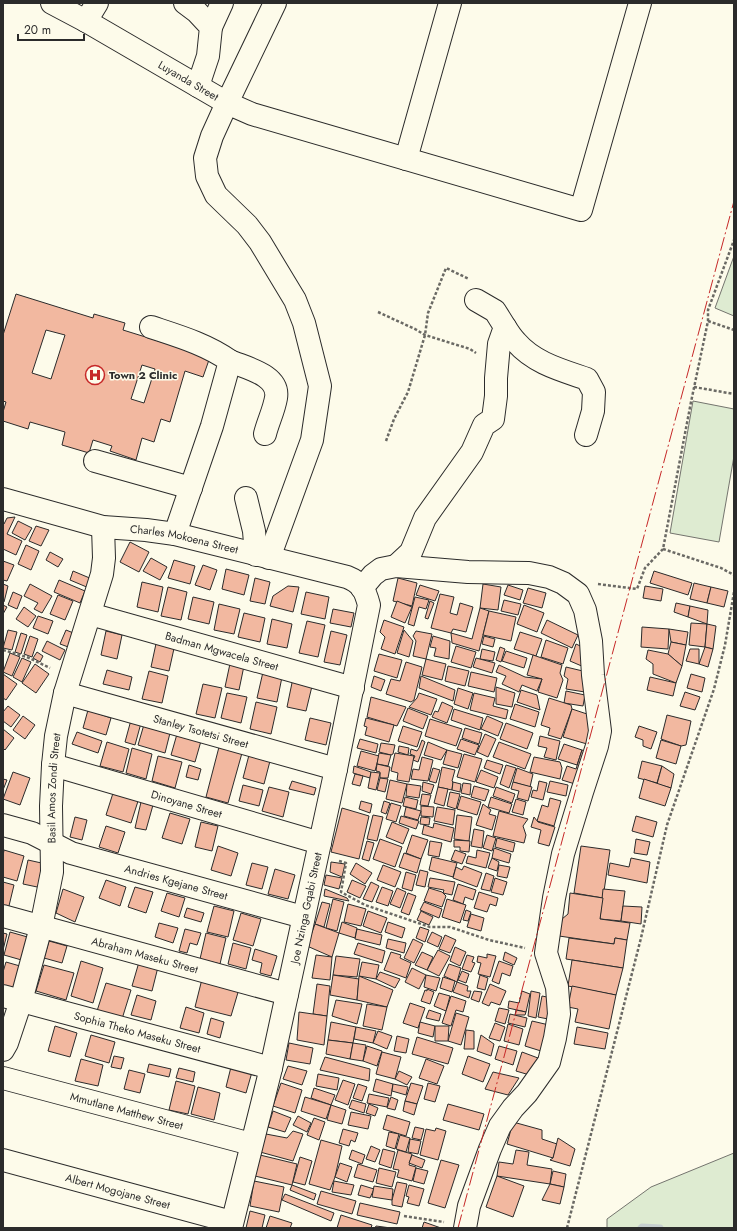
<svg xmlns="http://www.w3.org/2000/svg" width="737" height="1231" font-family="Jost,sans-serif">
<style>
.green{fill:#deebd1;stroke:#74746e}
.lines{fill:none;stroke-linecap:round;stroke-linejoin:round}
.stream{stroke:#c7d0d0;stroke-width:7}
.building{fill:#f2b8a0;stroke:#2b2b2b;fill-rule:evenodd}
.minor-casing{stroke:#2b2b2b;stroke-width:24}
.path{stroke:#6a6964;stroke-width:2.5;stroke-dasharray:3 2;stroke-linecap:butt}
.minor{stroke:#fdfbea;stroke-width:22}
.power{stroke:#c62828;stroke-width:1;stroke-dasharray:14 3 2 3;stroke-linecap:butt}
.labels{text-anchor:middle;stroke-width:3;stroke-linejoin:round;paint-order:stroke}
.street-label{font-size:11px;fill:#2b2b2b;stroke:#fdfbea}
.poi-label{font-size:11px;font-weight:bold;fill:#2b2b2b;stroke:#fdfbea;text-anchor:start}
</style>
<rect width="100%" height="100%" fill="#fdfbea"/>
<g class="green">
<path d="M734 256V316L715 308Z"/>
<path d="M693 401 734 409V456L719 542 670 533Z"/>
<path d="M734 1153V1228H607V1219L651 1187Z"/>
</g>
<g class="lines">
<path class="stream" d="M641 1228 642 1227 660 1228"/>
</g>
<g class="building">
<path d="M16 294 93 318 94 314 125 323 123 330 210 357 203 377 185 371 170 422 161 419 154 442 142 438 136 460 110 451 112 446 93 440 89 453 62 445 65 432 30 422 28 429 3 421V412L6 402 3 401V335ZM46 330 65 335 51 379 32 373ZM142 365 155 369 144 403 131 399Z"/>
<path d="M15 517 7 534 22 541 16 555 3 549V523L4 524 7 518Z"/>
<path d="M18 521 32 528 25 540 12 533Z"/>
<path d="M36 526 49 530 41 546 29 541Z"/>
<path d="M130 542 149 552 139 572 120 562Z"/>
<path d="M26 545 39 551 31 570 18 564Z"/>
<path d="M50 552 63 559 58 567 46 560Z"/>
<path d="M151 558 167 567 160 580 143 571Z"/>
<path d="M174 560 195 566 190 584 168 578Z"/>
<path d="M3 561 14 565 7 581 3 580Z"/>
<path d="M203 565 217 570 210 590 195 585Z"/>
<path d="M226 569 249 575 244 595 222 589Z"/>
<path d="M73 571 92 579 89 588 70 580Z"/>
<path d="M654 571 692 583 688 595 650 583Z"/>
<path d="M255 578 270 582 265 604 250 601Z"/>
<path d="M398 578 417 583 412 606 393 601Z"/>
<path d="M59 580 85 591 80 603 54 592Z"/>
<path d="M142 582 163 587 158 612 137 607Z"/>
<path d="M694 583 711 587 707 603 690 599Z"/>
<path d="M3 584 8 586 4 602 3 601Z"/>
<path d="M30 584 52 596 42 613 34 609 38 603 24 596Z"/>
<path d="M483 584 501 587 498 610 480 608Z"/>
<path d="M420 585 439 591 435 601 416 595Z"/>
<path d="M508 585 523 590 520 600 504 595Z"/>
<path d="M288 586 299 587 293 612 270 606 273 596Z"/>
<path d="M645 586 663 589 661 601 643 598Z"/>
<path d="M168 587 187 592 181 620 161 616Z"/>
<path d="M711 587 728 591 724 607 707 603Z"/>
<path d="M528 588 546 593 542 608 523 603Z"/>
<path d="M13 592 22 596 17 609 8 605Z"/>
<path d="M306 592 329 597 325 619 301 614Z"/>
<path d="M440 594 454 597 450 613 457 615 460 603 473 607 466 632 453 629 451 633 431 628Z"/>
<path d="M58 595 73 601 65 620 50 614Z"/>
<path d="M193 597 214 602 209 624 188 619Z"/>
<path d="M415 597 429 600 426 609 419 607 414 626 408 624Z"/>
<path d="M504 600 521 604 518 615 501 611Z"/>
<path d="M397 601 412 607 405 623 391 617Z"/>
<path d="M430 601 434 603 428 619 425 618Z"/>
<path d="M676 603 690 606 688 617 674 612Z"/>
<path d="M219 604 240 609 234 634 214 630Z"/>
<path d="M3 605 7 607 3 614Z"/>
<path d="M524 605 544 613 537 632 517 624Z"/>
<path d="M690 606 708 610 707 624 688 617Z"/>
<path d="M24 607 36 616 28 627 16 619Z"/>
<path d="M480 608 489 611 479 651 452 643 451 633 472 639Z"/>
<path d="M333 609 354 613 351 627 330 623Z"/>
<path d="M489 611 516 617 511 641 483 635Z"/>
<path d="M244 613 265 618 260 642 238 637Z"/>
<path d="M38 616 53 621 48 634 33 628Z"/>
<path d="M272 619 292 624 287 648 267 644Z"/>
<path d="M384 620 404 627 395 654 381 649 385 637 380 632Z"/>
<path d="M547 620 578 635 572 648 541 633Z"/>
<path d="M307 621 325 625 318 657 299 653Z"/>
<path d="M691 623 707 624 705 647 689 645Z"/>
<path d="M707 624 716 626 713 649 705 647Z"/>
<path d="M642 627 669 629 668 649 641 647Z"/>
<path d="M669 629 688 632 686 645 671 642Z"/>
<path d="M8 630 17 632 12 650 3 648Z"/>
<path d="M66 630 76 634 71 648 60 644Z"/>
<path d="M404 630 413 641 409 657 397 653Z"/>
<path d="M106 631 122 635 117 659 101 655Z"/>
<path d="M331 631 347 635 340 665 324 662Z"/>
<path d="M416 631 432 634 426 659 413 656 416 641 413 636Z"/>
<path d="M520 632 542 639 536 656 514 649Z"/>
<path d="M21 633 27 635 21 654 15 652Z"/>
<path d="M30 636 38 639 32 657 24 654Z"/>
<path d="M433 636 450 641 449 659 434 656 436 648 430 647Z"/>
<path d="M484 636 495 639 493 647 482 644Z"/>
<path d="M157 639 175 644 169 671 151 667Z"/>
<path d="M546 640 568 648 563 664 541 657Z"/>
<path d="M47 641 65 650 60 660 42 651Z"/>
<path d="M671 642 686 645 682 666 668 654Z"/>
<path d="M576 644 589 650 584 667 570 661Z"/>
<path d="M456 646 476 652 471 668 451 662Z"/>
<path d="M500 647 505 649 501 662 496 660Z"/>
<path d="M705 647 713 649 708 667 699 664Z"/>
<path d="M482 649 495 652 493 661 480 659Z"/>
<path d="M690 649H699V664L686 661Z"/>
<path d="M648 650 668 654 682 666 676 683 653 674V664L646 659Z"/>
<path d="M506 651 527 658 524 668 502 661Z"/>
<path d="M37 652 43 656 40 662 33 658Z"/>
<path d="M10 653 20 657 12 676 3 672Z"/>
<path d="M379 654 402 660 397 678 374 671Z"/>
<path d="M533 655 562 665 560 673 563 680 557 698 538 692 542 679 527 675Z"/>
<path d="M22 658 31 662 22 682 13 677Z"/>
<path d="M476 658 495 663 492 673 473 667Z"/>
<path d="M231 659 245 661 239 690 225 687Z"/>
<path d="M426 659 446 664 442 680 422 675Z"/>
<path d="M406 662 422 667 414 700 411 702 386 694 391 679 400 681Z"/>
<path d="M35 664 49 674 36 693 22 683Z"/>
<path d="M499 665 525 677 542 679 537 691 522 685 519 692 502 684 506 676 496 672Z"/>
<path d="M448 666 469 671 465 686 445 681Z"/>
<path d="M566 667 587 672 585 692 566 689 568 679 564 676Z"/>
<path d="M107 670 132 677 129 690 103 684Z"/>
<path d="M149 671 168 676 162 703 142 699Z"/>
<path d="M263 672 282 677 277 702 257 698Z"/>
<path d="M471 672 497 678 494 692 468 686Z"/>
<path d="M3 674 17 684 6 700 3 698Z"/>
<path d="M691 674 705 678 702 692 687 688Z"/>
<path d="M374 676 385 680 381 691 371 687Z"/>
<path d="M421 676 455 690 453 701 419 688Z"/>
<path d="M650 677 676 683 673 696 647 690Z"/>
<path d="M293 678 313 682 306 711 287 707Z"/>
<path d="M203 684 222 688 215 718 196 714Z"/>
<path d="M496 687 515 693 512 707 496 704Z"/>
<path d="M458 688 473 693 468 709 454 704Z"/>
<path d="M521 690 537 695 540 710 517 702Z"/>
<path d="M566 691 585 695 583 706 564 703Z"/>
<path d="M685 692 700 697 695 710 680 706Z"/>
<path d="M227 693 247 697 241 723 221 718Z"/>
<path d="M419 693 437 699 431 715 409 707 417 698Z"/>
<path d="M474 693 495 698 493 706 508 710 506 719 470 710Z"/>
<path d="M371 697 406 707 397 726 367 717Z"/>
<path d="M549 698 571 705 572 709 561 739 548 735 550 728 541 725Z"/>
<path d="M256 702 277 707 271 734 250 729Z"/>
<path d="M442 702 453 707 447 723 432 717 435 711 438 712Z"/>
<path d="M515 704 539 712 535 727 510 719Z"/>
<path d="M8 706 20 715 11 727 3 721V712Z"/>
<path d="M408 708 428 716 423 729 403 721Z"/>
<path d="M454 709 483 718 480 730 451 720Z"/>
<path d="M572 709 596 717 587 744 563 737Z"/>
<path d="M88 710 111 718 106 735 83 728Z"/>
<path d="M667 715 691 721 686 745 681 746 661 739Z"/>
<path d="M23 716 35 725 25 739 13 730Z"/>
<path d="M487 716 503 723 498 736 481 729Z"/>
<path d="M310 718 331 723 326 745 305 740Z"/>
<path d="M366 718 394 725 389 742 365 735 367 727 364 726Z"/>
<path d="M430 719 462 729 456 746 425 736Z"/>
<path d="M131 720 141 723 135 745 125 742Z"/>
<path d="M145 721 171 729 165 753 138 745Z"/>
<path d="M506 723 533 733 527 749 500 739Z"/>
<path d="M403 726 422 732 417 747 398 741Z"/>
<path d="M639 726 657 732 651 749 643 746V740L635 737Z"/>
<path d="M465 728 482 733 479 744 462 738Z"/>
<path d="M3 729 14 738 5 750 3 748Z"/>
<path d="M77 732 102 741 98 753 72 744Z"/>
<path d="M177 734 201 741 195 762 171 755Z"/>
<path d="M485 734 496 739 488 757 477 752Z"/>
<path d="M540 736 560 741 556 760 544 757 547 748 538 746Z"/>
<path d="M360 739 378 744 376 753 357 748Z"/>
<path d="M461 739 479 745 475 755 457 749Z"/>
<path d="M422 740 425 742 418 762 413 760 415 756 410 754 411 749 417 751 419 748Z"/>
<path d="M661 740 681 746 676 764 656 758Z"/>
<path d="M107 742 129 749 123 772 100 766Z"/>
<path d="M428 742 447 750 441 760 424 755Z"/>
<path d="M499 742 531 754 525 769 493 757Z"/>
<path d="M381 743 395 745 393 754 391 755 379 752Z"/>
<path d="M564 744 582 750 577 765 558 759Z"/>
<path d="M399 746 409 748 408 755 398 752Z"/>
<path d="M219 747 242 753 228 803 206 797Z"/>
<path d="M132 748 152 754 146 779 126 773Z"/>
<path d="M447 750 462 754 458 768 443 764Z"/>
<path d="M582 750 585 751 575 784 562 780 567 766 576 769Z"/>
<path d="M361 751 379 756 375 771 357 766Z"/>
<path d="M379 753 391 755 388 766 377 764Z"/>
<path d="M395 753 414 756 409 782 397 780 398 773 391 771Z"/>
<path d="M464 754 482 759 475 782 457 777Z"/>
<path d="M249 755 270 761 264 784 243 778Z"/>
<path d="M158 756 182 762 175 788 152 781Z"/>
<path d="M422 757 433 760 428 781 411 779 413 769 419 770Z"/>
<path d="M534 757 560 762 562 768 560 779 530 772Z"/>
<path d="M487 760 503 765 500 774 484 768Z"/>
<path d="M642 761 662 766 657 783 638 778Z"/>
<path d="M377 764 390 767 388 778H380V772L376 771Z"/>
<path d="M189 765 201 769 198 780 186 777Z"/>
<path d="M506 765 516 768 509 788 500 784Z"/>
<path d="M354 766 371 772 370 778 353 773Z"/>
<path d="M662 766 674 774 671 788 657 784Z"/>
<path d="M442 767 455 770 452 781 453 782 452 790 438 787Z"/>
<path d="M433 768 440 770 436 783 429 781Z"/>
<path d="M517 768 533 774 530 787 513 782Z"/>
<path d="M481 770 498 777 494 788 476 782Z"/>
<path d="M13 772 30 778 20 805 3 799Z"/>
<path d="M371 772 380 773 376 790 368 788Z"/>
<path d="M355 774 363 776 360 786 352 784Z"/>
<path d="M380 778 388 779 385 792 377 790Z"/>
<path d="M3 779 7 780 3 790Z"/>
<path d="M644 779 671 788 665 806 639 798Z"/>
<path d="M390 780 407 784 402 803 386 799Z"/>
<path d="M292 781 316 788 314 795 289 789Z"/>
<path d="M539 781 547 783 543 800 531 797 533 790 537 791Z"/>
<path d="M550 781 568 785 566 796 547 792Z"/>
<path d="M423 782 434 785 431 794 422 791Z"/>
<path d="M453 782 461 784 460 792 452 790Z"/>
<path d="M513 782 532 787 528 801 517 798 519 791 511 789Z"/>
<path d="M463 783 471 784 470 795 461 793Z"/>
<path d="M407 784 421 786 419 798 406 796Z"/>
<path d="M243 785 263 790 259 806 239 801Z"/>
<path d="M474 786 489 790 485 801 471 797Z"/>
<path d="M269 787 289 792 283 817 262 811Z"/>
<path d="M438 787 448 789 444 806 434 803Z"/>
<path d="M496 787 515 794 512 803 493 796Z"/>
<path d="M114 790 139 798 131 823 106 815Z"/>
<path d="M450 792 460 794 456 809 447 806Z"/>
<path d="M422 794 431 795 428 806 420 805Z"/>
<path d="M461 796 481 802 477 815 457 809Z"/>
<path d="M405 797 418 800 416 809 403 806Z"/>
<path d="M491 797 512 804 509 813 488 807Z"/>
<path d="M550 798 561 801 554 826 537 821 542 805 548 807Z"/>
<path d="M516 799 526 802 523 815 512 812Z"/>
<path d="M361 801 372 804 370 813 359 809Z"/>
<path d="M384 801 390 803 386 814 381 812Z"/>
<path d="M141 802 153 805 146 830 135 828Z"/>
<path d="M391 803 401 806 396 822 386 819Z"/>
<path d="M483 804 491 810 489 814 496 816 492 830 476 825Z"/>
<path d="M421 806 434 807 433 817 421 816Z"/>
<path d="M406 807 421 811 418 820 404 816Z"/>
<path d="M437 807 455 810 453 825 434 821Z"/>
<path d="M342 808 369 816 359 859 331 852Z"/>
<path d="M499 811 528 819 523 826 526 835 524 843 493 836Z"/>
<path d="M170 813 190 819 182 844 162 838Z"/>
<path d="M373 815 383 817 377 841 367 839Z"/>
<path d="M457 815 472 817 469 841 454 839Z"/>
<path d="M401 816 419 821 416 829 399 823Z"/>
<path d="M636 816 657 822 653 837 632 831Z"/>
<path d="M75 817 87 820 82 840 70 837Z"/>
<path d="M421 817 430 818 429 825 420 824Z"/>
<path d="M534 817 538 822 555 827 549 846 538 843 541 830 531 827Z"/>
<path d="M201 822 218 826 212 851 195 847Z"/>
<path d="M392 822 409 829 403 844 386 837Z"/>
<path d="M434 823 454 828 451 842 422 834 424 825 433 828Z"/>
<path d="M106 826 125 832 118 853 99 847Z"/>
<path d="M474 829 484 831 482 848 471 846Z"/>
<path d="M412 835 428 840 421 859 406 853Z"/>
<path d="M487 835 496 838 492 851 483 848Z"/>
<path d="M497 838 515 843 513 852 495 847Z"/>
<path d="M380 839 402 847 395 867 373 859Z"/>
<path d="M636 839 650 842 647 855 634 853Z"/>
<path d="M454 840 470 841 469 852 460 851V847H454Z"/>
<path d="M367 841 374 843 369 861 362 859Z"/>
<path d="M430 841 442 843 439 857 428 855Z"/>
<path d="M218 846 238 853 231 876 211 870Z"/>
<path d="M581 846 610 850 603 898 574 893Z"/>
<path d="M494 848 511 854 509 863 492 858Z"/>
<path d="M4 850 24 856 17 881 3 877V856Z"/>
<path d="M455 850 466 854 462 864 451 860Z"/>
<path d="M477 850 490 853 486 868 466 863 468 856 476 858Z"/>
<path d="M404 853 421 859 417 873 399 867Z"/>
<path d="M432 857 457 863 453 877 429 870Z"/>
<path d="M492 858 499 862 497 871 488 868Z"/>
<path d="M631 858 650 862 647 883 608 875 610 863 629 867Z"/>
<path d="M28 860 46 864 42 888 23 884Z"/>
<path d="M331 862 345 864 342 877 330 872Z"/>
<path d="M252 863 268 867 262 889 246 885Z"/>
<path d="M356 863 372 873 365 884 350 874Z"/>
<path d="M383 865 401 872 395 887 377 880Z"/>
<path d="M499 865 510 867 507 878 497 876Z"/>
<path d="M464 866 482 873 477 887 453 878 456 867 462 870Z"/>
<path d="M275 869 295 875 288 899 268 894Z"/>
<path d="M420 870 428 872 425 887 416 885Z"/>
<path d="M406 872 416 875 412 891 402 888Z"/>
<path d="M486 873 494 876 490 891 481 889Z"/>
<path d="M326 875 342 878 339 889 324 885Z"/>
<path d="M430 878 455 882 452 895 443 893 444 890 428 887Z"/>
<path d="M495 878 507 882 503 895 491 892Z"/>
<path d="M106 880 126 887 120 906 99 898Z"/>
<path d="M352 880 366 886 360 898 347 892Z"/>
<path d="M3 882 14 885 8 910 3 909Z"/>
<path d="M371 882 379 886 372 902 363 899Z"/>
<path d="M458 884 476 890 473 900 465 897 463 904 453 900Z"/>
<path d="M135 887 153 892 146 913 128 907Z"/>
<path d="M382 887 393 891 388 906 376 902Z"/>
<path d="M397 888 406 892 400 908 390 904Z"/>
<path d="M429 888 442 892 446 896 442 907 424 901Z"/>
<path d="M63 889 84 897 75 922 56 913Z"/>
<path d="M325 889 347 898 349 901 324 896Z"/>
<path d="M603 889 625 891 621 921 600 919Z"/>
<path d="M479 892 498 898 496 906 490 904 487 912 474 908Z"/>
<path d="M167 893 185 898 179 917 161 911Z"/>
<path d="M408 893 416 896 409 915 401 912Z"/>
<path d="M570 893 603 898 600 919 630 923 627 940 615 938 614 944 559 936 562 919 568 914Z"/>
<path d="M333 899 344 902 337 931 326 928Z"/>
<path d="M447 899 466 905 460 923 442 917Z"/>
<path d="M322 902 330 904 324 927 315 924Z"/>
<path d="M424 902 442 909 439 918 420 910Z"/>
<path d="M348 904 366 909 361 926 344 922Z"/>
<path d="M214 906 234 911 228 937 207 932Z"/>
<path d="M623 906 642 907 641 924 621 921Z"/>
<path d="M187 908 204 913 201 922 184 917Z"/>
<path d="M466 910 471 912 468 921 463 920Z"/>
<path d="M368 911 387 918 381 933 363 926Z"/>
<path d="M421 911 433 917 429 925 417 920Z"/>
<path d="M241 913 261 919 253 946 233 940Z"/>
<path d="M471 914 484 918 481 931 467 927Z"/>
<path d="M342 922 357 928 355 938 339 933Z"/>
<path d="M388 922 405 928 402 938 385 932Z"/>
<path d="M159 923 178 928 173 943 155 937Z"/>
<path d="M315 924 339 933 332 957 307 946Z"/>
<path d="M420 927 429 930 425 942 416 938Z"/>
<path d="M185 929 201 933 197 945 190 943 187 953 179 951Z"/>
<path d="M357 929 382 935 380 945 355 939Z"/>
<path d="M10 932 31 938 25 961 4 955Z"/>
<path d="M432 932 442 937 438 947 427 942Z"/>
<path d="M3 933 7 934 3 950Z"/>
<path d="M206 933 226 938 220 964 200 959Z"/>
<path d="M445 935 456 940 450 953 439 949Z"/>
<path d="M569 938 614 944 615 938 627 940 623 968 566 959Z"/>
<path d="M388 939 406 943 404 953 386 948Z"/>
<path d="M413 939 423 944 414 963 404 958Z"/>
<path d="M49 941 67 946 62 963 44 958Z"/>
<path d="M233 943 251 948 246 969 228 964Z"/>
<path d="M358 943 385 951 382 963 354 954Z"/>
<path d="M455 947 466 952 460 966 450 961Z"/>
<path d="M255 949 277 956 271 976 260 973 262 963 252 960Z"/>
<path d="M438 950 450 956 439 976 427 970Z"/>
<path d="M391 952 401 955 400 958 411 963 406 978 384 970Z"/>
<path d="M422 952 433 957 427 970 415 965Z"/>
<path d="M505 952 517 958 514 965 503 960Z"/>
<path d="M487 954 496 956 490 977 478 974 481 963 477 962 478 956 487 958Z"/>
<path d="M316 955 332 957 330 980 312 978Z"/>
<path d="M467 955 474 957 472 962 475 963 471 972 462 969Z"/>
<path d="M336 956 360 959 357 977 333 975Z"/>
<path d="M572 960 623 968 616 995 568 986Z"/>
<path d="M81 961 103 968 93 1003 71 996Z"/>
<path d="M499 961 513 966 510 976 502 973 499 984 492 981Z"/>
<path d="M6 962 27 968 19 993 3 989V972Z"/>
<path d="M139 962 158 967 152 991 132 986Z"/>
<path d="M362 962 379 965 376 979 359 976Z"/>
<path d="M449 964 461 968 457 982 444 976Z"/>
<path d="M44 965 74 973 66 1000 36 991Z"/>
<path d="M412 968 426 975 419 989 405 982Z"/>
<path d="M462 971 469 974 466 983 458 980Z"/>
<path d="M380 972 400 979 395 988 376 979Z"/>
<path d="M333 975 359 979 357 1000 330 995Z"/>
<path d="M426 975 440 978 436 991 424 987Z"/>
<path d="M480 975 488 978 485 990 477 988Z"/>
<path d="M359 976 393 990 387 1007 357 1000Z"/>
<path d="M443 977 455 981 452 992 440 988Z"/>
<path d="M202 979 239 989 231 1016 195 1007Z"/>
<path d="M457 982 468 986 467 991H471L469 998 453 992Z"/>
<path d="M106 983 131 990 122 1019 97 1011Z"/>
<path d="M317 984 330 986 327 1016 313 1014Z"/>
<path d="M490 984 506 991 500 1005 491 1002 489 1006 482 1003Z"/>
<path d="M572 986 616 995 609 1029 575 1022 578 1009 568 1007Z"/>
<path d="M427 989 434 992 430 1004 421 1001 425 990 427 991Z"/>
<path d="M474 991 482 992 479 1002 471 999Z"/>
<path d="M522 991 530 994 526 1012 508 1008 509 1001 519 1003Z"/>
<path d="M531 991 540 993 536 1018 528 1016Z"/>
<path d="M439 993 450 996 446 1011 434 1006Z"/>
<path d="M137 995 156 1001 151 1020 131 1015Z"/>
<path d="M451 996 466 1001 463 1012 456 1010 451 1026 442 1023Z"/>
<path d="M542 996 552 998 548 1019 538 1017Z"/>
<path d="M336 1000 362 1004 357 1024 332 1016Z"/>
<path d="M410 1003 425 1008 418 1028 403 1023Z"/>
<path d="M367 1004 387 1007 382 1030 363 1026Z"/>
<path d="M186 1007 204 1013 199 1033 180 1028Z"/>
<path d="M499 1008 509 1010 505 1024 495 1021Z"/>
<path d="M429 1010 441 1014 439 1021 426 1018Z"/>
<path d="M516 1010 526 1012 525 1015H515Z"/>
<path d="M299 1012 327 1016 324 1045 297 1040Z"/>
<path d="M456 1013 469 1017 461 1045 448 1041Z"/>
<path d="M510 1014 527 1018 525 1027 508 1023Z"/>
<path d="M211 1018 224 1022 220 1038 207 1034Z"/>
<path d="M532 1021 549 1025 541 1051 525 1046Z"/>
<path d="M331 1022 356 1027 353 1043 328 1040Z"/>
<path d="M420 1022 435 1026 433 1037 418 1033Z"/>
<path d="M495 1023 505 1027 500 1041 489 1038Z"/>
<path d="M508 1024 523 1029 519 1045 504 1041Z"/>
<path d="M55 1026 77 1033 70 1057 48 1051Z"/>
<path d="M435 1026H449L448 1041H435Z"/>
<path d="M356 1027 376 1031 373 1043 354 1039Z"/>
<path d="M577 1027 608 1033 605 1049 574 1044Z"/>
<path d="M466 1030 474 1031V1049H464Z"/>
<path d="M378 1031 392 1036 387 1049 373 1043Z"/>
<path d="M91 1035 115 1042 109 1063 85 1056Z"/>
<path d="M481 1035 494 1044 491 1056 477 1051Z"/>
<path d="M397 1036 409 1039 406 1053 394 1051Z"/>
<path d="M417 1037 453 1048 448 1064 412 1054Z"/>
<path d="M328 1040 353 1043 350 1059 326 1054Z"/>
<path d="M289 1043 313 1048 310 1064 286 1060Z"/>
<path d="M353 1043 366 1045 363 1061 350 1059Z"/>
<path d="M367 1046 382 1051 377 1066 363 1061Z"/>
<path d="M499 1046 517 1051 513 1065 495 1059Z"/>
<path d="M382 1052 401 1057 395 1079 376 1074Z"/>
<path d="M522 1052 538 1058 533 1076 516 1071Z"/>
<path d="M114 1056 124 1058 121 1069 111 1067Z"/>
<path d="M468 1056 490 1064 483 1082 462 1074Z"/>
<path d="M325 1057 370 1069 369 1081 320 1070Z"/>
<path d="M81 1059 103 1065 98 1086 75 1081Z"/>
<path d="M426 1059 444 1066 437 1084 419 1078Z"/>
<path d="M149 1064 171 1069 169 1077 147 1072Z"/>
<path d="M288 1066 307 1071 302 1085 283 1079Z"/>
<path d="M231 1067 252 1072 246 1093 226 1087Z"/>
<path d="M179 1068 195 1072 193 1082 176 1078Z"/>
<path d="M129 1070 145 1074 140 1093 124 1089Z"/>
<path d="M399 1071 412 1077 407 1085 395 1079Z"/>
<path d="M493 1072 519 1078 508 1095 485 1089Z"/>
<path d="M318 1074 339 1078 337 1090 316 1086Z"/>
<path d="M376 1079 393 1084 391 1096 373 1091Z"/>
<path d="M343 1080 355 1084 348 1105 335 1100Z"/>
<path d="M176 1081 195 1086 188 1114 169 1110Z"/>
<path d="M281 1083 302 1090 295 1113 273 1106Z"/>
<path d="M411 1083 423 1086 417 1104 405 1101Z"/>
<path d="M428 1083 440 1086 435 1102 424 1099Z"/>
<path d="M358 1084 367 1087 362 1101 353 1098Z"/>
<path d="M393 1084 408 1087 406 1095 392 1091Z"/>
<path d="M198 1087 220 1093 214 1120 191 1114Z"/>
<path d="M314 1088 335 1095 331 1105 311 1098Z"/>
<path d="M369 1094 389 1098 387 1107 367 1103Z"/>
<path d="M305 1097 331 1105 326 1119 301 1111Z"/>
<path d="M391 1097 398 1100 395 1110 387 1108Z"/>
<path d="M352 1100 366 1104 364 1113 349 1108Z"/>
<path d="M405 1101 417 1104 414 1115 403 1111Z"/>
<path d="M369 1104 378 1108 375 1116 366 1113Z"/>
<path d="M448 1104 484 1114 479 1130 443 1120Z"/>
<path d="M331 1105 346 1110 342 1124 327 1120Z"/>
<path d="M273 1111 291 1118 285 1132 268 1127Z"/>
<path d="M351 1112 371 1116 368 1129 348 1125Z"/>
<path d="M387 1115 410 1122 406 1136 383 1129Z"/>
<path d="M298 1116 311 1123 307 1132 293 1125Z"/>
<path d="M314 1118 325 1122 319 1140 307 1135Z"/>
<path d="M513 1122 542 1130V1139L557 1144 553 1158 507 1144Z"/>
<path d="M415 1127 424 1129 421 1140 412 1138Z"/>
<path d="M436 1128 446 1131 438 1160 420 1155 426 1129 435 1131Z"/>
<path d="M343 1129 358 1133 355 1142 351 1140 349 1146 339 1143Z"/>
<path d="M293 1131 303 1134 293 1161 260 1152 266 1134 287 1138Z"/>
<path d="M389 1132 399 1134 395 1149 386 1146Z"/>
<path d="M400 1135 410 1138 406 1152 396 1149Z"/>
<path d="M558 1138 575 1149 570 1166 550 1160 553 1158Z"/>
<path d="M410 1139 421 1141 418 1154 408 1152Z"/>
<path d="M321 1140 342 1146 335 1177 330 1190 309 1184Z"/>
<path d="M371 1146 380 1150 375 1162 366 1159Z"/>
<path d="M383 1149 395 1152 391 1168 379 1164Z"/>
<path d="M352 1150 365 1155 362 1164 349 1159Z"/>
<path d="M398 1150 412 1154 409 1165 416 1167 412 1181 397 1177 399 1170 393 1169Z"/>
<path d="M516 1150 529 1152 527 1165 552 1169 550 1184 497 1176 499 1162 513 1164Z"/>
<path d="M260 1155 297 1164 292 1185 255 1176Z"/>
<path d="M412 1155 425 1160 422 1168 409 1163Z"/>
<path d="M300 1157 312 1161 305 1185 293 1182Z"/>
<path d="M441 1160 459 1165 445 1208 428 1203Z"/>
<path d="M340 1163 352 1167 347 1182 335 1177Z"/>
<path d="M358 1164 377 1170 373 1182 354 1177Z"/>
<path d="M379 1168 396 1172 392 1187 376 1183Z"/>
<path d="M416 1168 428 1171 424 1184 413 1181Z"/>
<path d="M553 1171 566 1174 564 1187 550 1184Z"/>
<path d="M497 1176 524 1186 513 1217 486 1207Z"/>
<path d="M254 1181 284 1187 279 1212 250 1206Z"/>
<path d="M334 1181 354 1185 351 1195 332 1192Z"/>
<path d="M397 1182 407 1184 402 1207 392 1205V1200Z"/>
<path d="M550 1184 564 1187 560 1204 542 1200Z"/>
<path d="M292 1185 316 1194 314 1200 290 1190Z"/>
<path d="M361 1185 374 1189 370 1198 358 1195Z"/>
<path d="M409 1185 424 1189 419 1206 407 1203 409 1197 406 1196Z"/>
<path d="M374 1186 393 1189 392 1200 372 1197Z"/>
<path d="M321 1191 356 1201 352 1214 317 1204Z"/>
<path d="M285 1194 334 1213 331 1221 282 1200Z"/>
<path d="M360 1203 400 1212 397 1224 357 1215Z"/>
<path d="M250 1211 265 1215 262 1228H246Z"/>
<path d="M341 1215 372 1225 371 1228H337Z"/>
<path d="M270 1216 292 1223 290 1228H266Z"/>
<path d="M424 1222 441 1228H422Z"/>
<path d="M376 1226 391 1228H375Z"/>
</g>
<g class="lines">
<g class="minor-casing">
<g id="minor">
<path id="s1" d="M52 3 86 21 227 103 275 3"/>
<path d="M185 3 197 12 211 27 208 56 198 86"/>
<path d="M86 21 97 3"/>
<path d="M211 27 222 3"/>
<path d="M406 159 450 3"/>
<path d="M151 327C178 336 206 344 230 361L212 426 175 534"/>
<path d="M505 327C508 332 512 338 516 342 534 363 561 370 587 379L594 392 593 411 586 435"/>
<path d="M230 361C246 368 280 375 276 398 274 410 268 422 265 434"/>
<path d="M95 461 191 488"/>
<path d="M246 498 254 531 256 555"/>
<path id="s2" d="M3 499 103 527 146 530 175 534 347 577C362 583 365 590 369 605L336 769 271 1068 231 1228"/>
<path d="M269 558 312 440 320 386 304 323 295 300 260 242 247 225 216 195 207 176 205 158 212 136 227 103 252 114 581 210 640 3"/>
<path d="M396 566 411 552 425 518 472 452 484 425 493 419 496 396V378L499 344 505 327 495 311 476 300"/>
<path d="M362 588 373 575 381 569 396 566 468 572 529 573 549 577 563 583 578 594 585 610 591 641 593 675 600 731 597 746 582 792 563 854 554 898 546 953 557 987 559 1014 555 1038 549 1062 527 1093 513 1108 500 1126 490 1149 469 1206 465 1228"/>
<path id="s3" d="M90 614 353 688"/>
<path id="s4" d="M65 693 336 769"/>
<path id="s5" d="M53 765 320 843"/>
<path id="s6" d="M3 825 32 833 71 853 303 917"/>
<path id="s7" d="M3 916 287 994"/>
<path id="s8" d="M3 996 271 1068"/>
<path id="s9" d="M3 1050 7 1043 21 1001 41 927 52 872 51 806 53 765 56 736 65 693 102 574 104 558 103 527"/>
<path id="s10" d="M3 1078 251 1144"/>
<path id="s11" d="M3 1160 232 1222"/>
</g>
</g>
<g class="path">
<path d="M378 312 415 329 425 335 470 349 476 353"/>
<path d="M708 321 734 330"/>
<path d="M694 387 734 394"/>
<path d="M386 441 394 419 408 392 425 335 428 313 446 268 469 279"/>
<path d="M663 549 721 568 734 575"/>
<path d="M598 584 637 589 645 568 663 549 691 402 708 321V310L734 240"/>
<path d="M3 650 27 657 50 668"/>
<path d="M339 861 346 863 341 892 365 905 430 927H450L489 940 525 948"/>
<path d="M404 1216 444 1222"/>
<path d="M567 1228 641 938 667 825 714 689 725 645 734 592"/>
</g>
<use href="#minor" class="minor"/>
<path class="power" d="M458 1228 734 201"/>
</g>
<defs>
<g id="hospital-ring" transform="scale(1)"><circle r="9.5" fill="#fdfbea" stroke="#c62828" stroke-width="1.5"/><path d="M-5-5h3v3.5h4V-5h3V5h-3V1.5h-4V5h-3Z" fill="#c62828"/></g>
</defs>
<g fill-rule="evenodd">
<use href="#hospital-ring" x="95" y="375"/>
</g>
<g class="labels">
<g class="street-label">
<text dy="4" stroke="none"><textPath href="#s1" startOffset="157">Luyanda Street</textPath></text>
<text dy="4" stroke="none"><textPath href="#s2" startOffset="186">Charles Mokoena Street</textPath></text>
<text dy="4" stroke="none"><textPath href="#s3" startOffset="137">Badman Mgwacela Street</textPath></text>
<text dy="4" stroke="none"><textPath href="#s4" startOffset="141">Stanley Tsotetsi Street</textPath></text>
<text dy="4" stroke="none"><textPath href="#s9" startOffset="269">Basil Amos Zondi Street</textPath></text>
<text dy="4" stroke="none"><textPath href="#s5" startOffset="139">Dinoyane Street</textPath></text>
<text dy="4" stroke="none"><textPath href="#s6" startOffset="183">Andries Kgejane Street</textPath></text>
<text transform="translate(306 908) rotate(-78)" y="4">Joe Nzinga Gqabi Street</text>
<text dy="4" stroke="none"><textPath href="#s7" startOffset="147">Abraham Maseku Street</textPath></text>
<text dy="4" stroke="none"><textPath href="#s8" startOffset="139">Sophia Theko Maseku Street</textPath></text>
<text dy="4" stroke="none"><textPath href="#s10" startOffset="128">Mmutlane Matthew Street</textPath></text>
<text dy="4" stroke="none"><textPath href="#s11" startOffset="119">Albert Mogojane Street</textPath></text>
</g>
<g class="poi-label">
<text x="109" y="379">Town 2 Clinic</text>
</g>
</g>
<rect width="737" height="1231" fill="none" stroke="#2b2b2b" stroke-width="8"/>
<path d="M18 34v6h66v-6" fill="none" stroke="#2b2b2b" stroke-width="2"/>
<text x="24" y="34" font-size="12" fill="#2b2b2b" stroke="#fdfbea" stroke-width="3" paint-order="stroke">20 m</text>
</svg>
